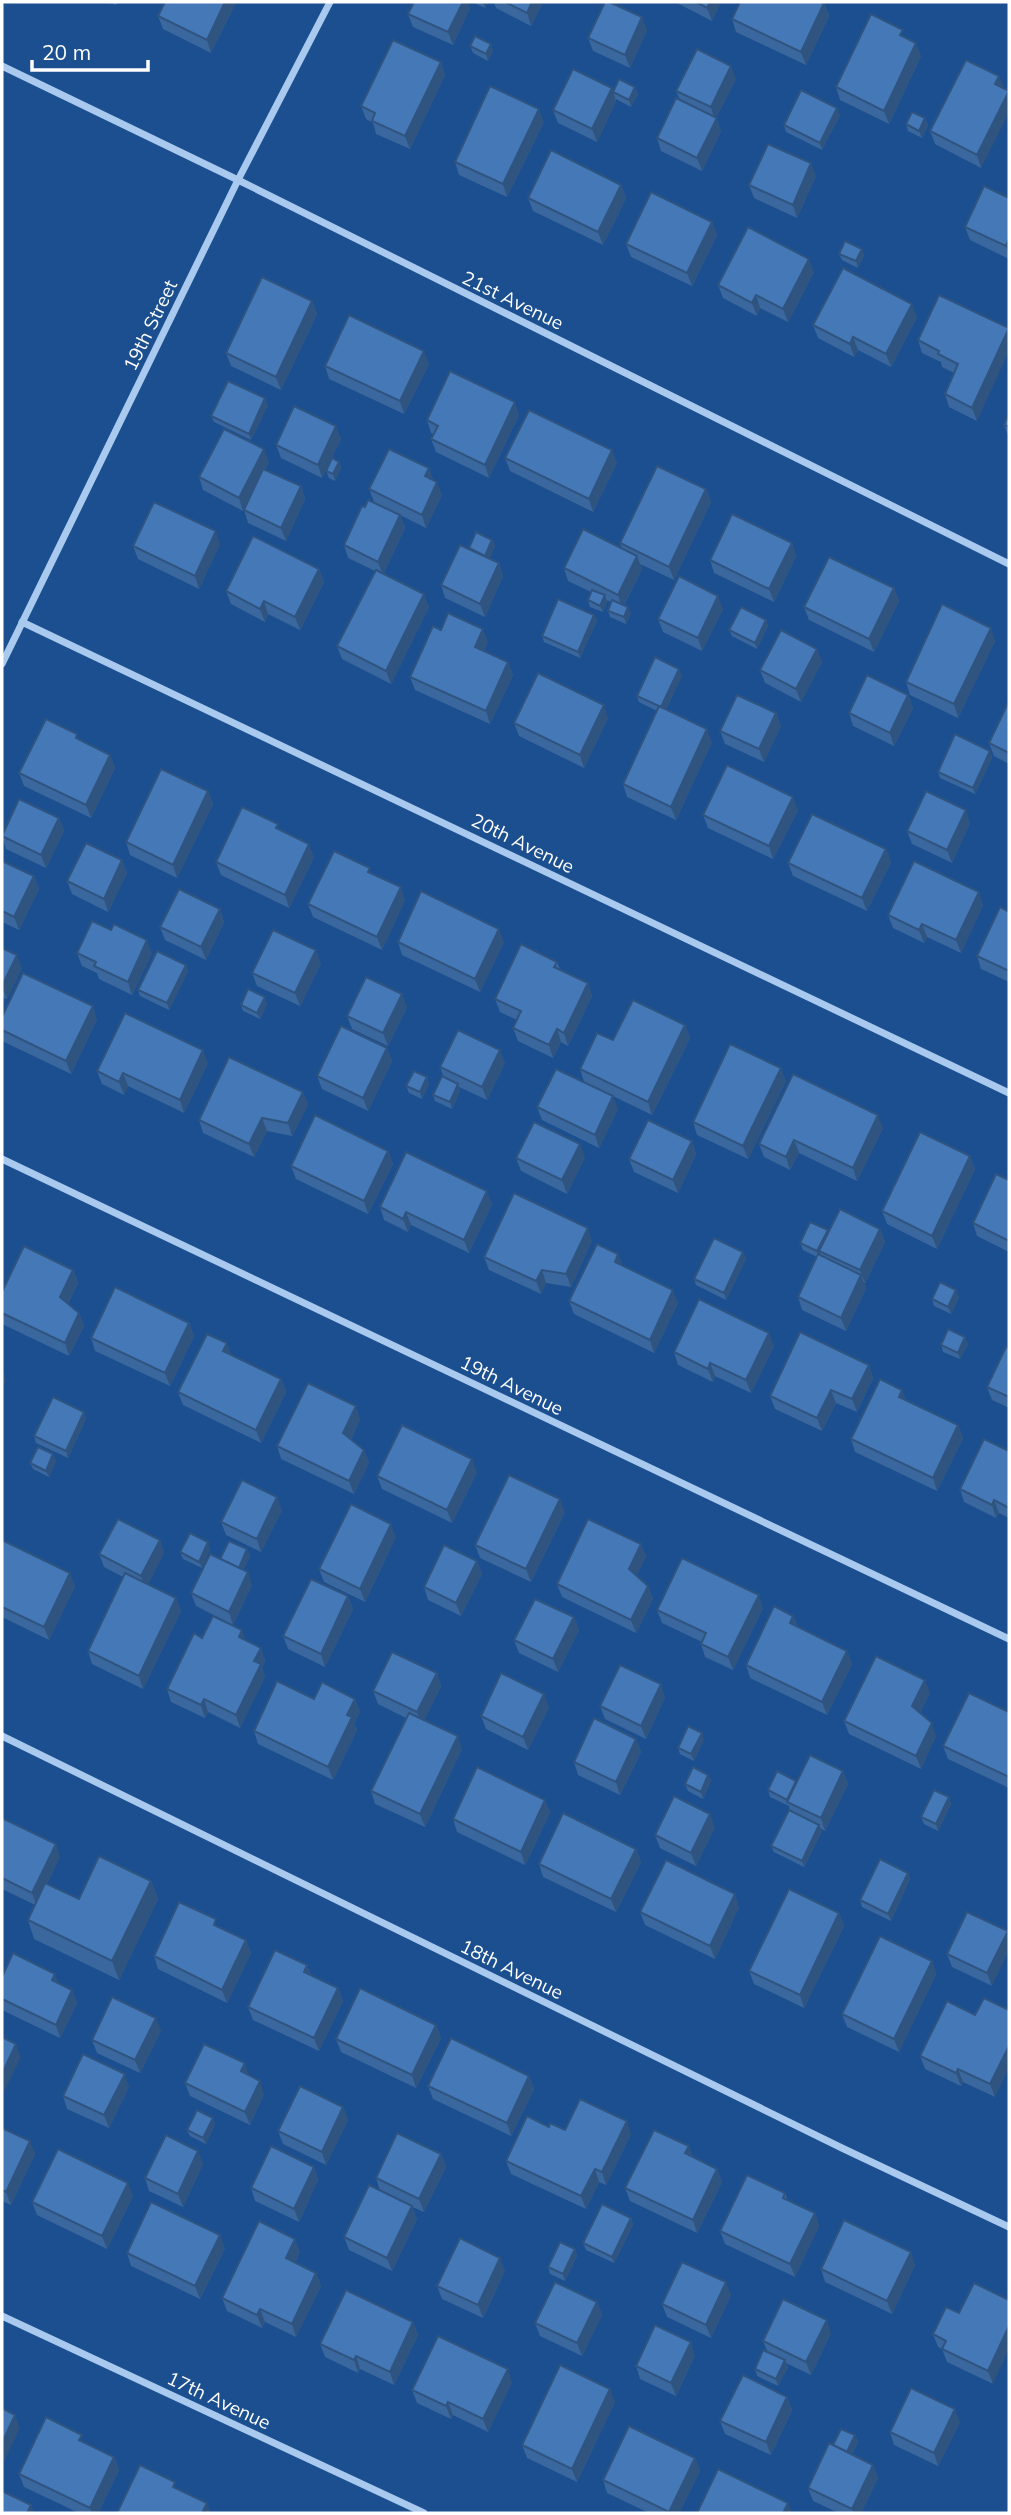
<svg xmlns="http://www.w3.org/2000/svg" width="1011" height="2515" font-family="Mulish,sans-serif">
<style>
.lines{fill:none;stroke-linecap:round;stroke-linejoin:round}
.street{stroke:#a9c9ee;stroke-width:7}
.wall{fill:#3a679d}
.shaded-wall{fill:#305480}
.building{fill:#4478b7;stroke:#305480;stroke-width:2}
.labels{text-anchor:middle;stroke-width:6;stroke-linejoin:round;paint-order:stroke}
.street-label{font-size:19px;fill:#fff;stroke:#1b4f8f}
</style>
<rect width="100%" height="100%" fill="#1b4f8f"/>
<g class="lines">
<g class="street">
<path d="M2 66 238 180 1009 564"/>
<path d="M22 622 1009 1093"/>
<path d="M2 664 238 180 330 2"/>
<path d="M2 1159 1009 1639"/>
<path d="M2 1736 844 2149 1009 2227"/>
<path d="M2 2316 424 2513"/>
</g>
</g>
<g class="wall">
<path d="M105 2H118L116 5Z"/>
<path d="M236 2 211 53 163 29 158 16Z"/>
<path d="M472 2H488L485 8Z"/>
<path d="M494 2H543L531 26 496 8Z"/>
<path d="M675 2H721L712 21Z"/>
<path d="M824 3 829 16 806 65 736 32 732 19Z"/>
<path d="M470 8 453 45 413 27 408 14Z"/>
<path d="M647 30 630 68 593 51 588 38Z"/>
<path d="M906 38 921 56 889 124 840 100 836 87Z"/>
<path d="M470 46 493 50 488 61 473 53Z"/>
<path d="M441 62 445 75 410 149 376 134 373 123 366 119 361 106Z"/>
<path d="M999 76 1003 88 981 168 935 144 930 131Z"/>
<path d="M736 79 716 118 721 131 702 171 661 151 657 138 680 100 676 91Z"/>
<path d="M635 87 638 94 631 107 616 99V101L597 142 558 123 553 110 612 88 613 91Z"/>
<path d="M840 115 822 150 786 132 784 125Z"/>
<path d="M925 118 928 125 922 138 908 131 906 124Z"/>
<path d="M544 122 507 197 459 175 455 162Z"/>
<path d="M816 176 797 218 754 198 749 185Z"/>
<path d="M621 185 626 198 603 245 533 211 528 198Z"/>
<path d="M1009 198V259L970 240 965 227Z"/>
<path d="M712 222 717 235 692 286 631 257 626 244Z"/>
<path d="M862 249 864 255 858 268 842 260 839 254Z"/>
<path d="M814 272 788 322 760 308 757 316 723 298 718 285Z"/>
<path d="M939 295 977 421 949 407 945 394 954 373 942 367 941 362 922 353 918 340Z"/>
<path d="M312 301 317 314 281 390 231 366 226 353Z"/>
<path d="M917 317 891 367 858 350 854 357 818 338 813 325Z"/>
<path d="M429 364 404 414 329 379 325 366Z"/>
<path d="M268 405 251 440 214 422 211 416Z"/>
<path d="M1009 413V438L1004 425Z"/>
<path d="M519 415 489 478 436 452 431 439 433 434 431 433 427 420Z"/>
<path d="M341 439 322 478 281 458 276 445Z"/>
<path d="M505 458 617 463 593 512 510 471Z"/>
<path d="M269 462 265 470 301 486 305 499 286 541 248 523 244 510 243 511 203 490 199 477Z"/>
<path d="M339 462 341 468 335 481 329 478 326 471Z"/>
<path d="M429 468 433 481 442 495 426 528 400 515 405 528 384 573 429 607 391 684 342 659 337 646 375 571 348 558 344 545 365 507 374 502 369 489Z"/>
<path d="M706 489 711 502 674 580 640 564 642 569 624 605 631 613 626 624 610 617 608 611 611 602 606 600 607 602 603 612 590 607 588 600 591 592 568 581 564 568 622 549 620 543Z"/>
<path d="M492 540 495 546 489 559 499 563 503 576 485 617 445 598 441 585 470 550 469 548Z"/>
<path d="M792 543 796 556 774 602 714 573 710 560Z"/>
<path d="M220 544 199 589 138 559 133 546Z"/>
<path d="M319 569 324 582 300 630 268 614 265 622 231 604 226 591Z"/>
<path d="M894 588 899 601 874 652 809 620 804 607Z"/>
<path d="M723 609 702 651 663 632 658 619Z"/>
<path d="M594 615 597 621 580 658 544 642 542 636Z"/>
<path d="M766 620 768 626 757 649 732 636 729 630Z"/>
<path d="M441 630 488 642 484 651 508 662 513 675 490 724 415 690 410 677Z"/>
<path d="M995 641 958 718 910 695 906 682Z"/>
<path d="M822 662 801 702 765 683 760 670Z"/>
<path d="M682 676 666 709 712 742 676 820 627 797 623 784 657 711 639 702 637 696Z"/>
<path d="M908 695 913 708 894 746 853 726 849 713Z"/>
<path d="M1009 701V764L994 756 989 743Z"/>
<path d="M776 713 781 726 764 762 725 744 720 731Z"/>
<path d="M608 718 584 768 519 736 514 723Z"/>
<path d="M80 740 110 755 115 768 91 818 24 786 19 773Z"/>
<path d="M990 751 992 758 975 794 940 778 938 772Z"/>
<path d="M208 791 213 804 177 878 130 855 126 842Z"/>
<path d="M798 810 773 859 708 828 703 815Z"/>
<path d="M59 818 64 831 46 868 6 849 2 836Z"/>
<path d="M970 823 952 863 912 844 907 831Z"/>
<path d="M280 830 314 857 289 908 221 875 216 862Z"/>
<path d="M886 849 891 862 867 911 793 876 788 863Z"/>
<path d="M122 860 127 873 108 912 72 894 67 881Z"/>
<path d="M2 861 34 876 39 889 19 930 2 922Z"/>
<path d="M372 874 405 900 382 950 313 917 308 904Z"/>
<path d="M983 905 961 953 927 937 924 943 893 928 888 915Z"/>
<path d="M220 909 224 922 206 960 165 940 160 927Z"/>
<path d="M1009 912V982L981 969 977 956Z"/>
<path d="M398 942H504L480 992 402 955Z"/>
<path d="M2 948 22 968 7 999 2 998Z"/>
<path d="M77 953H152L132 995 99 979 97 973 82 966Z"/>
<path d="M557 962 560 969 588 983 592 996 568 1046 561 1042 553 1058 518 1041 513 1028 517 1020 500 1012 495 999Z"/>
<path d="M321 963 300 1006 257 986 252 973Z"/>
<path d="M186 965 188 971 169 1010 140 996 138 990Z"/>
<path d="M267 1004 260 1019 243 1011 241 1005Z"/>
<path d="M407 1007 388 1046 352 1029 347 1016Z"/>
<path d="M2 1017 97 1019 71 1074 2 1041Z"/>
<path d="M685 1025 690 1038 652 1115 584 1082 580 1069 613 1040Z"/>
<path d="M387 1048 392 1061 368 1111 322 1089 317 1076Z"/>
<path d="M208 1063 184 1113 128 1086 124 1095 102 1084 97 1071Z"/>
<path d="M505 1063 487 1100 459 1087 460 1091 452 1109 435 1101 433 1095 444 1078 440 1067Z"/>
<path d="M427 1077 429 1084 422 1099 409 1093 406 1086Z"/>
<path d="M786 1081 748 1159 697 1135 693 1122Z"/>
<path d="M303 1092 308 1105 292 1136 267 1131 254 1157 203 1133 199 1120Z"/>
<path d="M537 1107 618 1109 599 1148 542 1120Z"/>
<path d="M883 1128 857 1181 799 1153 790 1170 764 1157 759 1144Z"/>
<path d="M692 1141 696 1154 678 1193 634 1172 629 1159Z"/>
<path d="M388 1151 393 1164 368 1214 296 1179 291 1166Z"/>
<path d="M970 1156 975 1169 937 1249 887 1224 882 1211Z"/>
<path d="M585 1157 567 1194 521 1171 516 1158Z"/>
<path d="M1009 1180V1252L977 1236 973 1223Z"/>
<path d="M492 1204 469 1253 411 1225 408 1232 384 1220 380 1207Z"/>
<path d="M880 1229 885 1242 865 1283H864L866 1288 846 1331 802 1310 798 1297 817 1257 803 1250 800 1243 828 1230V1232Z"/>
<path d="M592 1241 571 1287 546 1283 541 1294 489 1270 484 1257Z"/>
<path d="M743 1252 746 1259 726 1300 696 1285 694 1279Z"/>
<path d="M618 1254 622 1265 678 1303 654 1353 574 1314 569 1301Z"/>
<path d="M73 1270 78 1283 68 1304 79 1313 84 1326 69 1356 2 1324V1292Z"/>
<path d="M959 1297 951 1314 934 1306 932 1299Z"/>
<path d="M189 1323 194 1336 170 1386 95 1351 91 1338Z"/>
<path d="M968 1344 960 1359 943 1352 941 1345Z"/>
<path d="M774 1346 751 1393 715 1376 713 1382 678 1365 674 1352Z"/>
<path d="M1009 1348V1408L992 1400 987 1387Z"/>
<path d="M869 1365 873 1378 857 1412 836 1403 822 1431 775 1409 770 1396Z"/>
<path d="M281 1379 286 1392 261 1443 183 1405 178 1392Z"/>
<path d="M902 1390 906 1401 958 1425 963 1438 937 1491 855 1452 851 1439Z"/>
<path d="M84 1412 86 1419 68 1458 36 1443 34 1436Z"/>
<path d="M360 1419 351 1440 364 1450 369 1463 354 1494 281 1459 277 1446Z"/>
<path d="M1009 1451V1518L999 1513 996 1518 964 1502 960 1489Z"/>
<path d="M53 1454 56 1461 49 1477 33 1469 30 1463Z"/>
<path d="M477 1472 452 1523 382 1489 377 1476Z"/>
<path d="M282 1510 261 1552 226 1535 221 1522Z"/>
<path d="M565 1512 531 1582 480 1558 475 1545Z"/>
<path d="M396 1537 365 1602 324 1582 319 1569Z"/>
<path d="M2 1540 75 1586 49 1640 2 1617Z"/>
<path d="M160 1540 164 1553 148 1584 176 1598 181 1611 143 1689 92 1664 88 1651 123 1577 104 1567 99 1554Z"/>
<path d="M641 1544 646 1557 636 1576 648 1586 653 1599 636 1633 562 1597 557 1584Z"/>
<path d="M210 1549 202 1568 183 1559 180 1552Z"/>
<path d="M247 1549 250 1556 243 1570 252 1585 233 1625 196 1606 191 1593 220 1559Z"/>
<path d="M477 1561 482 1574 461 1616 428 1600 424 1587Z"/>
<path d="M348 1596 353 1609 325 1667 288 1649 283 1636Z"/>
<path d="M763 1608 733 1670 705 1657 701 1644 702 1642 662 1623 657 1610Z"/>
<path d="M793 1616 798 1627 847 1651 852 1664 827 1715 750 1678 746 1665Z"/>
<path d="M574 1617 579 1630 558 1672 519 1653 514 1640Z"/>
<path d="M202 1638 246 1641 261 1648 265 1661 262 1668 265 1677 240 1728 208 1712 205 1718 171 1702 167 1689Z"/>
<path d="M437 1673 441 1686 424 1721 462 1749 425 1827 375 1804 371 1791 406 1718 378 1704 373 1691Z"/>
<path d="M930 1693 920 1713 936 1736 921 1769 849 1734 844 1721Z"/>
<path d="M665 1697 646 1739 605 1719 600 1706Z"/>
<path d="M314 1699H355L360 1712 354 1723 357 1730 333 1780 258 1744 254 1731Z"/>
<path d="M549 1707 528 1750 486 1729 481 1716Z"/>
<path d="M1009 1712V1788L948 1759 943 1746Z"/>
<path d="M636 1739 641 1752 620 1795 578 1775 574 1762Z"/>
<path d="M704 1739 694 1761 680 1754 678 1748Z"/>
<path d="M843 1771 848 1784 825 1831 820 1828 822 1831 804 1867 774 1852 771 1846 790 1811 789 1806 770 1797 768 1790Z"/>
<path d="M708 1775 711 1781 703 1799 688 1791 685 1784Z"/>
<path d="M949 1797 951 1804 938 1831 924 1824 921 1817Z"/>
<path d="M545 1800 550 1813 525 1865 457 1832 453 1819Z"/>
<path d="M2 1818 60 1857 47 1884 79 1899 151 1881 158 1899 119 1980 34 1939 28 1920 35 1905 2 1889Z"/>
<path d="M715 1827 696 1866 660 1848 655 1835Z"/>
<path d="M636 1849 641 1862 616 1912 543 1877 539 1864Z"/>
<path d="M908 1873 910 1879 891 1921 862 1907 860 1900Z"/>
<path d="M739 1907 715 1959 645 1925 640 1912Z"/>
<path d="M967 1912 992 1986 952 1967 947 1954Z"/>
<path d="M839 1913 844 1926 804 2008 754 1984 749 1971Z"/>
<path d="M219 1928 246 1940 251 1953 227 2003 158 1969 154 1956Z"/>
<path d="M932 1961 936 1974 899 2052 847 2027 842 2014Z"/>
<path d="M307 1965 311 1975 338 1988 343 2001 319 2051 253 2020 248 2007Z"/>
<path d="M2 1977 72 1990 77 2003 60 2038 2 2010Z"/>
<path d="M975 2015 995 2097 963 2082 961 2086 925 2069 920 2056Z"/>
<path d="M436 2025 441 2038 416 2088 341 2052 336 2039Z"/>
<path d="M161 2031 140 2073 97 2053 92 2040Z"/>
<path d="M529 2076 534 2089 511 2136 433 2099 428 2086Z"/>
<path d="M185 2083 264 2094 250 2125 190 2096Z"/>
<path d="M129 2087 109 2128 67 2109 63 2096Z"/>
<path d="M343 2107 348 2120 326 2165 283 2144 278 2131Z"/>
<path d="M215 2124 206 2144 190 2136 187 2130Z"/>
<path d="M549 2127 565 2130 631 2134 606 2185 599 2182 586 2209 511 2174 506 2161Z"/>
<path d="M2 2128 35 2154 11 2205 2 2201Z"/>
<path d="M689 2146 693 2157 717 2169 722 2182 697 2233 630 2201 625 2188Z"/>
<path d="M441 2154 446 2167 424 2212 412 2207 417 2219 392 2271 349 2250 344 2237 380 2191 376 2178Z"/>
<path d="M203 2164 183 2207 149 2191 145 2178Z"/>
<path d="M314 2167 318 2180 299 2222 255 2201 251 2188Z"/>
<path d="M785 2193 788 2201 815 2213 819 2226 795 2277 725 2244 720 2231Z"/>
<path d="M133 2196 107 2249 37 2215 32 2202Z"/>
<path d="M631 2218 633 2225 614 2263 586 2250 583 2243Z"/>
<path d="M225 2248 200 2299 131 2266 127 2253Z"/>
<path d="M575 2249 577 2256 565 2281 550 2274 548 2267Z"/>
<path d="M300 2252 295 2263 316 2273 321 2286 296 2337 265 2322 262 2328 227 2311 222 2298Z"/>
<path d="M915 2265 892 2314 825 2282 821 2269Z"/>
<path d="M505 2271 483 2318 442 2299 437 2286Z"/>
<path d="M974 2283 993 2384 947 2362 942 2349 938 2347 933 2334 959 2313Z"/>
<path d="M731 2295 711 2338 667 2317 662 2304Z"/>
<path d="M597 2302 602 2315 582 2356 540 2336 535 2323Z"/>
<path d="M413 2322 418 2335 394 2385 360 2369 358 2373 325 2357 320 2344Z"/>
<path d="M831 2333 811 2375 786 2363 788 2367 778 2386 757 2376 755 2369 767 2351 763 2341Z"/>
<path d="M695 2355 676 2396 640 2379 636 2366Z"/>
<path d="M512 2382 488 2432 453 2415 451 2419 417 2403 412 2390Z"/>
<path d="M787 2397 792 2410 771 2455 725 2434 720 2421Z"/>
<path d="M615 2402 577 2482 527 2458 522 2445Z"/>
<path d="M960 2422 938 2466 894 2445 890 2432Z"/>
<path d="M855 2435 858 2442 852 2454 873 2465 878 2478 861 2513H839L813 2501 808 2488 833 2445Z"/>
<path d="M85 2443 114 2457 119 2470 98 2513H79L24 2487 19 2474Z"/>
<path d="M695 2458 700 2471 679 2513H649L607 2493 603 2480Z"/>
</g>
<g class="shaded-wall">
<path d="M225 2H236L211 53 207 40Z"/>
<path d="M463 2H468L470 8 453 45 448 32Z"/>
<path d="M483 2H488L485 8Z"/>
<path d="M532 2H543L531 26 527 13Z"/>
<path d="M710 2H721L712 21 707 8Z"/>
<path d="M824 3 829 16 806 65 801 52Z"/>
<path d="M642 17 647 30 630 68 625 55Z"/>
<path d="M916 43 921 56 889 124 884 111Z"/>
<path d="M491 44 493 50 488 61 486 54Z"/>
<path d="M441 62 445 75 410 149 405 136Z"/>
<path d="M731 66 736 79 715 120 711 107Z"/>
<path d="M999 76 1004 89 995 84Z"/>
<path d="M635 87 638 94 631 107 629 100Z"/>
<path d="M612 88 616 101 597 142 592 129Z"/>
<path d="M1009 91V113L981 168 977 155Z"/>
<path d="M837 108 840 115 822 150 820 143Z"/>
<path d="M539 109 544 122 507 197 503 184Z"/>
<path d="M717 118 721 131 702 171 697 158Z"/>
<path d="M925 118 928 125 922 138 919 131Z"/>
<path d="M811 163 816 176 797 218 793 205Z"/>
<path d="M621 185 626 198 603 245 598 232Z"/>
<path d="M712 222 717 235 692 286 687 273Z"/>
<path d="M1009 239V255L1006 246Z"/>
<path d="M862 249 864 255 858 268 856 261Z"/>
<path d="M809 259 814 272 788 322 783 309Z"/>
<path d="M756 295 760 308 757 316 752 303Z"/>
<path d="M312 301 317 314 281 390 276 377Z"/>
<path d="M912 304 917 317 891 367 886 354Z"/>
<path d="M1009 328V351L977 421 972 408Z"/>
<path d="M853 337 858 350 854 357 850 344Z"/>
<path d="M424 351 429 364 404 414 400 401Z"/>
<path d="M265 398 268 405 251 440 249 434Z"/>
<path d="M515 402 519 415 489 478 485 465Z"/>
<path d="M336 426 341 439 322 478 318 465Z"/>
<path d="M264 449 269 462 243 511 239 498Z"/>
<path d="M612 450 617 463 593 512 589 499Z"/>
<path d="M339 462 341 468 335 481 333 474Z"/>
<path d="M429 468 433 481 425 476Z"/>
<path d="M437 482 442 495 426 528 422 515Z"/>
<path d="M301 486 305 499 286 541 281 528Z"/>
<path d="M706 489 711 502 674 580 669 567Z"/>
<path d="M400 515 405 528 383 575 378 562Z"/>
<path d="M216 531 220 544 199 589 195 576Z"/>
<path d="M492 540 495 546 488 562 485 556Z"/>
<path d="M792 543 796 556 774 602 769 589Z"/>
<path d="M637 556 642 569 622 608 618 595Z"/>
<path d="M499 563 503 576 485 617 480 604Z"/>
<path d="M319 569 324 582 300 630 295 617Z"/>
<path d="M894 588 899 601 874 652 869 639Z"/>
<path d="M424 594 429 607 391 684 386 671Z"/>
<path d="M605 595 607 602 603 612 600 606Z"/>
<path d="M718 596 723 609 702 651 698 638Z"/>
<path d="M264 601 268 614 265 622 260 609Z"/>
<path d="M628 607 631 613 626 624 624 617Z"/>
<path d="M594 615 597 621 580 658 578 652Z"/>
<path d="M766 620 768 626 757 649 755 643Z"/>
<path d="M991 628 995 641 958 718 954 704Z"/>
<path d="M483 629 488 642 480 660 475 647Z"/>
<path d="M817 649 822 662 801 702 796 689Z"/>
<path d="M508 662 513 675 490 724 486 711Z"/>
<path d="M679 669 682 676 664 714 661 708Z"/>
<path d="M908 695 913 708 894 746 890 733Z"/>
<path d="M604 705 608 718 584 768 580 755Z"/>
<path d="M776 713 781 726 764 762 759 749Z"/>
<path d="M707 729 712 742 676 820 671 807Z"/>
<path d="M990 751 992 758 975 794 973 788Z"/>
<path d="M110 755 115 768 91 818 86 805Z"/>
<path d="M208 791 213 804 177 878 173 865Z"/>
<path d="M793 797 798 810 773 859 769 846Z"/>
<path d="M966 810 970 823 952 863 947 850Z"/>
<path d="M59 818 64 831 46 868 41 855Z"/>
<path d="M309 844 314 857 289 908 285 895Z"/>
<path d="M886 849 891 862 867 911 862 898Z"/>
<path d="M122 860 127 873 108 912 104 899Z"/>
<path d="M34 876 39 889 19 930 14 917Z"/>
<path d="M401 887 405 900 382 950 377 937Z"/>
<path d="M979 892 983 905 961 953 956 940Z"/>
<path d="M220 909 224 922 206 960 201 947Z"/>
<path d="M922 924 927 937 924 943 919 930Z"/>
<path d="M499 929 504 942 480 992 475 979Z"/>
<path d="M147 940 152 953 132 995 128 982Z"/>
<path d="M316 950 321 963 300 1006 295 993Z"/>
<path d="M17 955 22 968 7 999 2 986Z"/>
<path d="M186 965 188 971 169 1010 167 1003Z"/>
<path d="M588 983 592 996 568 1046 564 1033Z"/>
<path d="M402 994 407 1007 388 1046 383 1033Z"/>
<path d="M265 997 267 1004 260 1019 257 1013Z"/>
<path d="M93 1006 97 1019 71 1074 66 1061Z"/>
<path d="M685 1025 690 1038 652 1115 648 1102Z"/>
<path d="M557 1029 561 1042 553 1058 549 1045Z"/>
<path d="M387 1048 392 1061 368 1111 363 1098Z"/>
<path d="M203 1050 208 1063 184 1113 180 1100Z"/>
<path d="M500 1050 505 1063 487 1100 482 1087Z"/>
<path d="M781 1068 786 1081 748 1159 743 1146Z"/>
<path d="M123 1073 128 1086 124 1095 119 1082Z"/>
<path d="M427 1077 429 1084 422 1099 420 1092Z"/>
<path d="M458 1084 460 1091 452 1109 450 1102Z"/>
<path d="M303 1092 308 1105 292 1136 288 1123Z"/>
<path d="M613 1096 618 1109 599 1148 595 1135Z"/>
<path d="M878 1115 883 1128 857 1181 853 1168Z"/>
<path d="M262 1118 267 1131 254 1157 249 1144Z"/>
<path d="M794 1140 799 1153 790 1170 786 1157Z"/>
<path d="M692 1141 696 1154 678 1193 673 1180Z"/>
<path d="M580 1144 585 1157 567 1194 562 1180Z"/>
<path d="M388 1151 393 1164 368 1214 364 1201Z"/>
<path d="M970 1156 975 1169 937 1249 932 1236Z"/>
<path d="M487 1191 492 1204 469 1253 464 1240Z"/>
<path d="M406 1212 411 1225 408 1232 403 1219Z"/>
<path d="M588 1228 592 1241 571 1287 566 1274Z"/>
<path d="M880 1229 885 1242 865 1283 860 1270Z"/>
<path d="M828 1230 830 1237 819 1251 821 1255 820 1258 817 1251Z"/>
<path d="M743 1252 746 1259 726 1300 724 1293Z"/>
<path d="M618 1254 623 1267 615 1262Z"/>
<path d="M73 1270 78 1283 65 1310 60 1297Z"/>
<path d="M542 1270 546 1283 541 1294 536 1281Z"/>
<path d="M861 1275 866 1288 846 1331 841 1318Z"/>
<path d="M673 1290 678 1303 654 1353 650 1340Z"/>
<path d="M956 1290 959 1297 951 1314 948 1307Z"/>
<path d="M79 1313 84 1326 69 1356 65 1343Z"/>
<path d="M189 1323 194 1336 170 1386 165 1373Z"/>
<path d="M769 1333 774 1346 751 1393 746 1380Z"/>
<path d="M965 1337 968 1344 960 1359 958 1353Z"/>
<path d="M227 1343 232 1356 223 1351Z"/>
<path d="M710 1363 715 1376 713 1382 708 1369Z"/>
<path d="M869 1365 873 1378 857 1412 852 1399Z"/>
<path d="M2 1368 6 1380 2 1388Z"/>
<path d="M281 1379 286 1392 261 1443 256 1430Z"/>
<path d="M831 1390 836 1403 822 1431 817 1418Z"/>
<path d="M902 1390 907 1403 899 1397Z"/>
<path d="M356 1406 360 1419 348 1446 343 1433Z"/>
<path d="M84 1412 86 1419 68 1458 66 1451Z"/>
<path d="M958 1425 963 1438 937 1491 933 1478Z"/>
<path d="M364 1450 369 1463 354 1494 349 1481Z"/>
<path d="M53 1454 56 1461 49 1477 46 1471Z"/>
<path d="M472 1459 477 1472 452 1523 447 1510Z"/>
<path d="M277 1497 282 1510 261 1552 257 1539Z"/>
<path d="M560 1499 565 1512 531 1582 526 1569Z"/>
<path d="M994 1500 999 1513 996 1518 992 1505Z"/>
<path d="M391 1524 396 1537 365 1602 360 1589Z"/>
<path d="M160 1540 164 1553 146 1589 141 1576Z"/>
<path d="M208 1542 210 1549 202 1568 199 1562Z"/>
<path d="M641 1544 646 1557 634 1582 629 1569Z"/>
<path d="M247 1549 250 1556 241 1575 238 1569Z"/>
<path d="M477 1561 482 1574 461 1616 456 1603Z"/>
<path d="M248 1572 252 1585 233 1625 229 1612Z"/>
<path d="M70 1573 75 1586 49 1640 44 1627Z"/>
<path d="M648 1586 653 1599 636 1633 631 1620Z"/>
<path d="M759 1595 763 1608 733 1670 728 1657Z"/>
<path d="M348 1596 353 1609 325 1667 321 1654Z"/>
<path d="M176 1598 181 1611 143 1689 139 1676Z"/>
<path d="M793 1616 798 1629 790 1623Z"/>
<path d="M574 1617 579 1630 558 1672 553 1659Z"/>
<path d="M242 1630 247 1643 239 1637Z"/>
<path d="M261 1648 265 1661 262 1668 265 1677 240 1728 236 1715 254 1661Z"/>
<path d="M847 1651 852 1664 827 1715 822 1702Z"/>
<path d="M437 1673 441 1686 422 1725 417 1712Z"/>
<path d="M925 1680 930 1693 917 1719 912 1706Z"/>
<path d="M661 1684 665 1697 646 1739 641 1726Z"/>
<path d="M544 1694 549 1707 528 1750 523 1737Z"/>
<path d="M204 1699 208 1712 205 1718 201 1705Z"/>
<path d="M355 1699 360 1712 354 1723 357 1730 333 1780 328 1767 347 1715Z"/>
<path d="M932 1723 936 1736 921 1769 916 1756Z"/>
<path d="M702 1733 704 1739 694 1761 691 1754Z"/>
<path d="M458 1736 462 1749 425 1827 420 1814Z"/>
<path d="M636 1739 641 1752 620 1795 616 1782Z"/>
<path d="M843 1771 848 1784 825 1831 821 1818Z"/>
<path d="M708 1775 711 1781 703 1799 701 1792Z"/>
<path d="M949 1797 951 1804 938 1831 936 1824Z"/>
<path d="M545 1800 550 1813 525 1865 521 1852Z"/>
<path d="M710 1814 715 1827 696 1866 691 1853Z"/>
<path d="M819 1825 822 1831 804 1867 802 1861Z"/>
<path d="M56 1844 60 1857 37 1906 32 1893Z"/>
<path d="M636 1849 641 1862 616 1912 611 1899Z"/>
<path d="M908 1873 910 1879 891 1921 888 1914Z"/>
<path d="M151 1881 158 1899 119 1980 112 1961Z"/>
<path d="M735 1894 739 1907 715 1959 710 1946Z"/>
<path d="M839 1913 844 1926 804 2008 800 1995Z"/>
<path d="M1008 1931 1009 1936V1950L992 1986 987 1973Z"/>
<path d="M246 1940 251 1953 227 2003 222 1990Z"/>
<path d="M932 1961 936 1974 899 2052 894 2039Z"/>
<path d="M307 1965 312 1978 304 1972Z"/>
<path d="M55 1974 60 1987 52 1980Z"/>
<path d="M338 1988 343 2001 319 2051 314 2038Z"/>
<path d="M72 1990 77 2003 60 2038 56 2025Z"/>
<path d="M156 2018 161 2031 140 2073 135 2060Z"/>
<path d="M436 2025 441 2038 416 2088 412 2075Z"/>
<path d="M16 2044 21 2057 2 2096V2074Z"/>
<path d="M1009 2046V2068L995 2097 990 2084Z"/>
<path d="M245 2063 249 2076 241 2071Z"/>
<path d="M958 2069 963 2082 961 2086 956 2073Z"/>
<path d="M125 2074 129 2087 109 2128 104 2115Z"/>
<path d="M529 2076 534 2089 511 2136 507 2123Z"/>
<path d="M260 2081 264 2094 250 2125 245 2112Z"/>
<path d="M343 2107 348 2120 326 2165 322 2152Z"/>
<path d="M213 2118 215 2124 206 2144 203 2138Z"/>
<path d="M627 2121 631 2134 606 2185 602 2172Z"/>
<path d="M30 2141 35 2154 11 2205 6 2192Z"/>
<path d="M689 2146 694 2159 685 2153Z"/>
<path d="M198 2151 203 2164 183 2207 178 2194Z"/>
<path d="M441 2154 446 2167 424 2212 419 2199Z"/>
<path d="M314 2167 318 2180 299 2222 294 2209Z"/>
<path d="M595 2169 599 2182 586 2209 581 2196Z"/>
<path d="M717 2169 722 2182 697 2233 693 2220Z"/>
<path d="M128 2183 133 2196 107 2249 102 2236Z"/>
<path d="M412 2206 417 2219 392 2271 387 2258Z"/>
<path d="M815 2213 819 2226 795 2277 790 2264Z"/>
<path d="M631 2218 633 2225 614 2263 612 2257Z"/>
<path d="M220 2235 225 2248 200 2299 195 2286Z"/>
<path d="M295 2239 300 2252 291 2271 286 2258Z"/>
<path d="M575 2249 577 2256 565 2281 563 2274Z"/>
<path d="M911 2252 915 2265 892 2314 887 2301Z"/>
<path d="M500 2258 505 2271 483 2318 478 2305Z"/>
<path d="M316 2273 321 2286 296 2337 292 2324Z"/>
<path d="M726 2282 731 2295 711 2338 706 2325Z"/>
<path d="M597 2302 602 2315 582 2356 577 2343Z"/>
<path d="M260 2309 265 2322 262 2328 257 2315Z"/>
<path d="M827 2320 831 2333 811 2375 806 2362Z"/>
<path d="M413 2322 418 2335 394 2385 390 2372Z"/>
<path d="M1009 2326V2349L993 2384 988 2371Z"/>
<path d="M691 2342 695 2355 676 2396 671 2383Z"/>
<path d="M356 2356 360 2369 358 2373 354 2360Z"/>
<path d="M785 2360 788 2367 778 2386 776 2379Z"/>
<path d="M508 2369 512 2382 488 2432 483 2419Z"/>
<path d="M610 2389 615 2402 577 2482 572 2469Z"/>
<path d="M787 2397 792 2410 771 2455 766 2442Z"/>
<path d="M448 2402 453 2415 451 2419 446 2406Z"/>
<path d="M955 2409 960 2422 938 2466 934 2453Z"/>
<path d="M15 2415 20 2428 2 2466V2443Z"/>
<path d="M855 2435 858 2442 848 2461 846 2455Z"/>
<path d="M114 2457 119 2470 98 2513H92L90 2508Z"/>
<path d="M695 2458 700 2471 679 2513H669V2512Z"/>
<path d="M873 2465 878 2478 861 2513H854L852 2509Z"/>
<path d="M207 2503 211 2513H202Z"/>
<path d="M788 2503 792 2513H783Z"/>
<path d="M31 2505 34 2513H27Z"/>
</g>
<g class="building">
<path d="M165 2H225L207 40 158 16Z"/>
<path d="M414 2H463L448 32 408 14Z"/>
<path d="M505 2H532L527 13Z"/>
<path d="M605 2H609L642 17 625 55 588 38Z"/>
<path d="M696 2H710L707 8Z"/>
<path d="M740 2H821L824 3 801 52 732 19Z"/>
<path d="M871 14 903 30 900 35 916 43 884 111 836 87Z"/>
<path d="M475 36 491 44 486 54 470 46Z"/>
<path d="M393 40 441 62 405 136 372 121 375 113 361 106Z"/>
<path d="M697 49 731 66 711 107 676 91Z"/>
<path d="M966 60 999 76 995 84 1009 91 977 155 930 131Z"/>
<path d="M573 69 612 88 592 129 553 110Z"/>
<path d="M619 79 635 87 629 100 613 92Z"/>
<path d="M490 86 539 109 503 184 455 162Z"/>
<path d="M801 90 837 108 820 143 784 125Z"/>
<path d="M676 98 717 118 697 158 657 138Z"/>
<path d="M912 112 925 118 919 131 906 124Z"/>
<path d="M768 144 811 163 793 205 749 185Z"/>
<path d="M551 150 621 185 598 232 528 198Z"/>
<path d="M984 186 1009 198V239L1006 246 965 227Z"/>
<path d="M651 192 712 222 687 273 626 244Z"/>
<path d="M748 227 809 259 783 309 756 295 752 303 718 285Z"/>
<path d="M845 241 862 249 856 261 839 254Z"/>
<path d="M843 268 912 304 886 354 853 337 850 344 813 325Z"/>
<path d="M262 277 312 301 276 377 226 353Z"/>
<path d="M939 295 1009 328 972 408 945 394 958 364 938 354 939 351 918 340Z"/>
<path d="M349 315 424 351 400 401 325 366Z"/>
<path d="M450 371 515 402 485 465 431 439 438 426 427 420Z"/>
<path d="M228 381 265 398 249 434 211 416Z"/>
<path d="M294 406 336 426 318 465 276 445Z"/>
<path d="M529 410 612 450 589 499 505 458Z"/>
<path d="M1009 413V427L1004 425Z"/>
<path d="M224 429 264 449 239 498 199 477Z"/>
<path d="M389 449 429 468 425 476 437 482 422 515 369 489Z"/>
<path d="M332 458 339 462 333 474 326 471Z"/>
<path d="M657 466 706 489 669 567 620 543Z"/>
<path d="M263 469 301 486 281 528 244 510Z"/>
<path d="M368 500 400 515 378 562 344 545 362 506 365 507Z"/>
<path d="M154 502 216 531 195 576 133 546Z"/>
<path d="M732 514 792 543 769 589 710 560Z"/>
<path d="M583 529 637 556 618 595 564 568Z"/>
<path d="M476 532 492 540 485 556 469 548Z"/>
<path d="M253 536 319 569 295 617 264 601 260 609 226 591Z"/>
<path d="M460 545 499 563 480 604 441 585Z"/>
<path d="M829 557 894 588 869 639 804 607Z"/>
<path d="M376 570 424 594 386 671 337 646Z"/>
<path d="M679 576 718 596 698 638 658 619Z"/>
<path d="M592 590 605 595 600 606 588 600Z"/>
<path d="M558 599 594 615 578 652 542 636Z"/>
<path d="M612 600 628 607 624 617 608 611Z"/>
<path d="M942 604 991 628 954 704 906 682Z"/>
<path d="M741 607 766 620 755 643 729 630Z"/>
<path d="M448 613 483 629 475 647 508 662 486 711 410 677 433 626 441 630Z"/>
<path d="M781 630 817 649 796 689 760 670Z"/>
<path d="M655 657 679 669 661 707 637 696Z"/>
<path d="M538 673 604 705 580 755 514 723Z"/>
<path d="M867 675 908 695 890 733 849 713Z"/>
<path d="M737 695 776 713 759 749 720 731Z"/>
<path d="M1009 701V753L989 743Z"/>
<path d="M659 706 707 729 671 807 623 784Z"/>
<path d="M46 719 77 734 76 738 110 755 86 805 19 773Z"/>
<path d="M955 734 990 751 973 788 938 772Z"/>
<path d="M727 765 793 797 769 846 703 815Z"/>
<path d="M161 769 208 791 173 865 126 842Z"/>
<path d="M926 791 966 810 947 850 907 831Z"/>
<path d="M19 799 59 818 41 855 2 836Z"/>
<path d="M242 807 278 824 276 828 309 844 285 895 216 862Z"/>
<path d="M812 814 886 849 862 898 788 863Z"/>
<path d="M86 843 122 860 104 899 67 881Z"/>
<path d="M334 851 370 868 368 872 401 887 377 937 308 904Z"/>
<path d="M2 861 34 876 14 917 2 911Z"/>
<path d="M914 861 979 892 956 940 922 924 919 930 888 915Z"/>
<path d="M179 889 220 909 201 947 160 927Z"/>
<path d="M421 891 499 929 475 979 398 942Z"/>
<path d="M1000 907 1009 912V971L977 956Z"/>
<path d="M92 921 111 930 114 924 147 940 128 982 94 966 96 962 77 953Z"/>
<path d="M273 930 316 950 295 993 252 973Z"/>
<path d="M521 944 557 962 554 967 588 983 564 1033 557 1029 549 1045 513 1028 521 1011 495 999Z"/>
<path d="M2 948 17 955 2 986Z"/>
<path d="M157 951 186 965 167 1003 138 990Z"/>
<path d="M23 973 93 1006 66 1061 2 1030V1017Z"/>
<path d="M366 977 402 994 383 1033 347 1016Z"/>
<path d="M248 989 265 997 257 1013 241 1005Z"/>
<path d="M633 1000 685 1025 648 1102 580 1069 597 1033 613 1040Z"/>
<path d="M125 1013 203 1050 180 1100 123 1073 119 1082 97 1071Z"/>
<path d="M341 1026 387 1048 363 1098 317 1076Z"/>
<path d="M458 1030 500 1050 482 1087 440 1067Z"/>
<path d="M730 1044 781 1068 743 1146 693 1122Z"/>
<path d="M229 1057 303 1092 288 1123 262 1118 249 1144 199 1120Z"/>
<path d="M556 1069 613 1096 595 1135 537 1107Z"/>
<path d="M414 1071 427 1077 420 1092 406 1086Z"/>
<path d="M793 1074 878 1115 853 1168 794 1140 786 1157 759 1144Z"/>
<path d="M442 1076 458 1084 450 1102 433 1095Z"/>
<path d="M315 1115 388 1151 364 1201 291 1166Z"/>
<path d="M648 1120 692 1141 673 1180 629 1159Z"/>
<path d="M534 1122 580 1144 562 1180 516 1158Z"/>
<path d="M920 1132 970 1156 932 1236 882 1211Z"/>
<path d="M406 1152 487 1191 464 1240 406 1212 403 1219 380 1207Z"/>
<path d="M996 1174 1009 1180V1241L973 1223Z"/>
<path d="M514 1193 588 1228 566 1274 542 1270 536 1281 484 1257Z"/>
<path d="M840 1209 880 1229 860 1270 819 1251Z"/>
<path d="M810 1222 828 1230 817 1251 800 1243Z"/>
<path d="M714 1238 743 1252 724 1293 694 1279Z"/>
<path d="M597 1244 618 1254 615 1262 673 1290 650 1340 569 1301Z"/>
<path d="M24 1246 73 1270 60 1297 79 1313 65 1343 2 1313V1292Z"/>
<path d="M818 1254 861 1275 841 1318 798 1297Z"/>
<path d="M940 1282 956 1290 948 1307 932 1299Z"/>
<path d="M115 1287 189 1323 165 1373 91 1338Z"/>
<path d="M699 1299 769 1333 746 1380 710 1363 708 1369 674 1352Z"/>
<path d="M948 1329 965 1337 958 1353 941 1345Z"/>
<path d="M800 1332 869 1365 852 1399 831 1390 817 1418 770 1396Z"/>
<path d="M207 1334 227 1343 223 1351 281 1379 256 1430 178 1392Z"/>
<path d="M1006 1347 1009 1348V1397L987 1387Z"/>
<path d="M880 1379 902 1390 899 1397 958 1425 933 1478 851 1439Z"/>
<path d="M308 1383 356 1406 343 1433 364 1450 349 1481 277 1446Z"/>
<path d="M53 1397 84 1412 66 1451 34 1436Z"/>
<path d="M402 1425 472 1459 447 1510 377 1476Z"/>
<path d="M984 1439 1009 1451V1508L994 1500 992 1505 960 1489Z"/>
<path d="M38 1447 53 1454 46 1471 30 1463Z"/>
<path d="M509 1475 560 1499 526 1569 475 1545Z"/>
<path d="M242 1480 277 1497 257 1539 221 1522Z"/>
<path d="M351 1504 391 1524 360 1589 319 1569Z"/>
<path d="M118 1519 160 1540 141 1576 99 1554Z"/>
<path d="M588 1519 641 1544 629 1569 648 1586 631 1620 557 1584Z"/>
<path d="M190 1533 208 1542 199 1562 180 1552Z"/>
<path d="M2 1540 70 1573 44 1627 2 1607Z"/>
<path d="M229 1541 247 1549 239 1568 220 1559Z"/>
<path d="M444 1545 477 1561 456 1603 424 1587Z"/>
<path d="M210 1554 248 1572 229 1612 191 1593Z"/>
<path d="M682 1558 759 1595 728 1657 701 1644 706 1633 657 1610Z"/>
<path d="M125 1573 176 1598 139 1676 88 1651Z"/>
<path d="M311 1579 348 1596 321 1654 283 1636Z"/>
<path d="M535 1599 574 1617 553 1659 514 1640Z"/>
<path d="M774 1606 793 1616 790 1623 847 1651 822 1702 746 1665Z"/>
<path d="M213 1616 242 1630 239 1637 261 1648 254 1661 261 1664 236 1715 204 1699 201 1705 167 1689 194 1633 202 1638Z"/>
<path d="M392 1652 437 1673 417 1712 373 1691Z"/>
<path d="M876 1656 925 1680 912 1706 932 1723 916 1756 844 1721Z"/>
<path d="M620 1665 661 1684 641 1726 600 1706Z"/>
<path d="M501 1673 544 1694 523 1737 481 1716Z"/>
<path d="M277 1681 314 1699 322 1682 355 1699 347 1715 352 1717 328 1767 254 1731Z"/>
<path d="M969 1693 1009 1712V1777L943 1746Z"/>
<path d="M409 1713 458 1736 420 1814 371 1791Z"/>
<path d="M594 1718 636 1739 616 1782 574 1762Z"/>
<path d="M688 1726 702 1733 691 1754 678 1748Z"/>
<path d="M810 1755 843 1771 821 1818 787 1802Z"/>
<path d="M477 1767 545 1800 521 1852 453 1819Z"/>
<path d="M693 1767 708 1775 701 1792 685 1784Z"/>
<path d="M777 1771 796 1781 787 1800 768 1790Z"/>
<path d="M934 1790 949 1797 936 1824 921 1817Z"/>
<path d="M674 1796 710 1814 691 1853 655 1835Z"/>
<path d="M789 1810 819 1825 802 1861 771 1846Z"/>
<path d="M563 1813 636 1849 611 1899 539 1864Z"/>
<path d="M2 1818 56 1844 32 1893 2 1878Z"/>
<path d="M99 1856 151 1881 112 1961 28 1920 45 1883 79 1899Z"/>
<path d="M880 1859 908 1873 888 1914 860 1900Z"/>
<path d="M666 1860 735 1894 710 1946 640 1912Z"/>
<path d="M789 1889 839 1913 800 1995 749 1971Z"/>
<path d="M179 1902 216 1919 214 1925 246 1940 222 1990 154 1956Z"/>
<path d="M967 1912 1008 1931 987 1973 947 1954Z"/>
<path d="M880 1936 932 1961 894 2039 842 2014Z"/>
<path d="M275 1950 307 1965 304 1972 338 1988 314 2038 248 2007Z"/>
<path d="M13 1953 55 1974 52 1980 72 1990 56 2025 2 1999V1977Z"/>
<path d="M360 1988 436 2025 412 2075 336 2039Z"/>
<path d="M112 1997 156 2018 135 2060 92 2040Z"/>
<path d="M984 1998 1009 2010V2046L990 2084 958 2069 956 2073 920 2056 947 2001 975 2015Z"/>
<path d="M2 2037 16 2044 2 2074Z"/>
<path d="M451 2038 529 2076 507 2123 428 2086Z"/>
<path d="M204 2044 245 2063 241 2071 260 2081 245 2112 185 2083Z"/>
<path d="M83 2054 125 2074 104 2115 63 2096Z"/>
<path d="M300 2086 343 2107 322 2152 278 2131Z"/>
<path d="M580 2099 627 2121 602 2172 595 2169 581 2196 506 2161 527 2116 549 2127 550 2123 565 2130Z"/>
<path d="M197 2110 213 2118 203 2138 187 2130Z"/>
<path d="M2 2128 30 2141 6 2192 2 2190Z"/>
<path d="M654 2130 689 2146 685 2153 717 2169 693 2220 625 2188Z"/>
<path d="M397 2133 441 2154 419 2199 376 2178Z"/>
<path d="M166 2135 198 2151 178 2194 145 2178Z"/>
<path d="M271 2146 314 2167 294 2209 251 2188Z"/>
<path d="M58 2149 128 2183 102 2236 32 2202Z"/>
<path d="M747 2175 785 2193 783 2198 815 2213 790 2264 720 2231Z"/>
<path d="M369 2185 412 2206 387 2258 344 2237Z"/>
<path d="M151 2202 220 2235 195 2286 127 2253Z"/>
<path d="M602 2204 631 2218 612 2257 583 2243Z"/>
<path d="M844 2220 911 2252 887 2301 821 2269Z"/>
<path d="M259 2221 295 2239 286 2258 316 2273 292 2324 260 2309 257 2315 222 2298Z"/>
<path d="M460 2238 500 2258 478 2305 437 2286Z"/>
<path d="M560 2242 575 2249 563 2274 548 2267Z"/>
<path d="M682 2262 726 2282 706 2325 662 2304Z"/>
<path d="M555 2282 597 2302 577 2343 535 2323Z"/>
<path d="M974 2283 1009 2300V2326L988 2371 942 2349 946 2341 933 2334 946 2307 959 2313Z"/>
<path d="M346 2290 413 2322 390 2372 356 2356 354 2360 320 2344Z"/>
<path d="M783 2299 827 2320 806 2362 763 2341Z"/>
<path d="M655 2325 691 2342 671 2383 636 2366Z"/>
<path d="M438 2336 508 2369 483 2419 448 2402 446 2406 412 2390Z"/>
<path d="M763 2350 785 2360 776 2379 755 2369Z"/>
<path d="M560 2365 610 2389 572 2469 522 2445Z"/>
<path d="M743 2375 787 2397 766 2442 720 2421Z"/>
<path d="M911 2388 955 2409 934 2453 890 2432Z"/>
<path d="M2 2408 15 2415 2 2443Z"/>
<path d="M46 2417 82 2435 79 2440 114 2457 90 2508 19 2474Z"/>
<path d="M629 2426 695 2458 669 2512 603 2480Z"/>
<path d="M841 2429 855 2435 847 2452 833 2445Z"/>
<path d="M829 2443 873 2465 852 2509 808 2488Z"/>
<path d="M140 2465 175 2482 173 2487 207 2503 202 2513H117Z"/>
<path d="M718 2469 788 2503 783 2513H697Z"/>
<path d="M2 2491 31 2505 27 2513H2Z"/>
</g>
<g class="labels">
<g class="street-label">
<text transform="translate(513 300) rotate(26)" y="7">21st Avenue</text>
<text transform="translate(150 325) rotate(-64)" y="7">19th Street</text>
<text transform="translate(523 843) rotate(26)" y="7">20th Avenue</text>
<text transform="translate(512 1385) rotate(26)" y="7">19th Avenue</text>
<text transform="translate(512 1969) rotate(26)" y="7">18th Avenue</text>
<text transform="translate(219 2400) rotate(25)" y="7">17th Avenue</text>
</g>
</g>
<rect width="1011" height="2515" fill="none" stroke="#ffffff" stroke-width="7"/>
<path d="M32 60v10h116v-10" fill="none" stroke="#ffffff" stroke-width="3.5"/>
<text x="42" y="60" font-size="21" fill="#ffffff" stroke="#1b4f8f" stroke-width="5" paint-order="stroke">20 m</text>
</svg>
